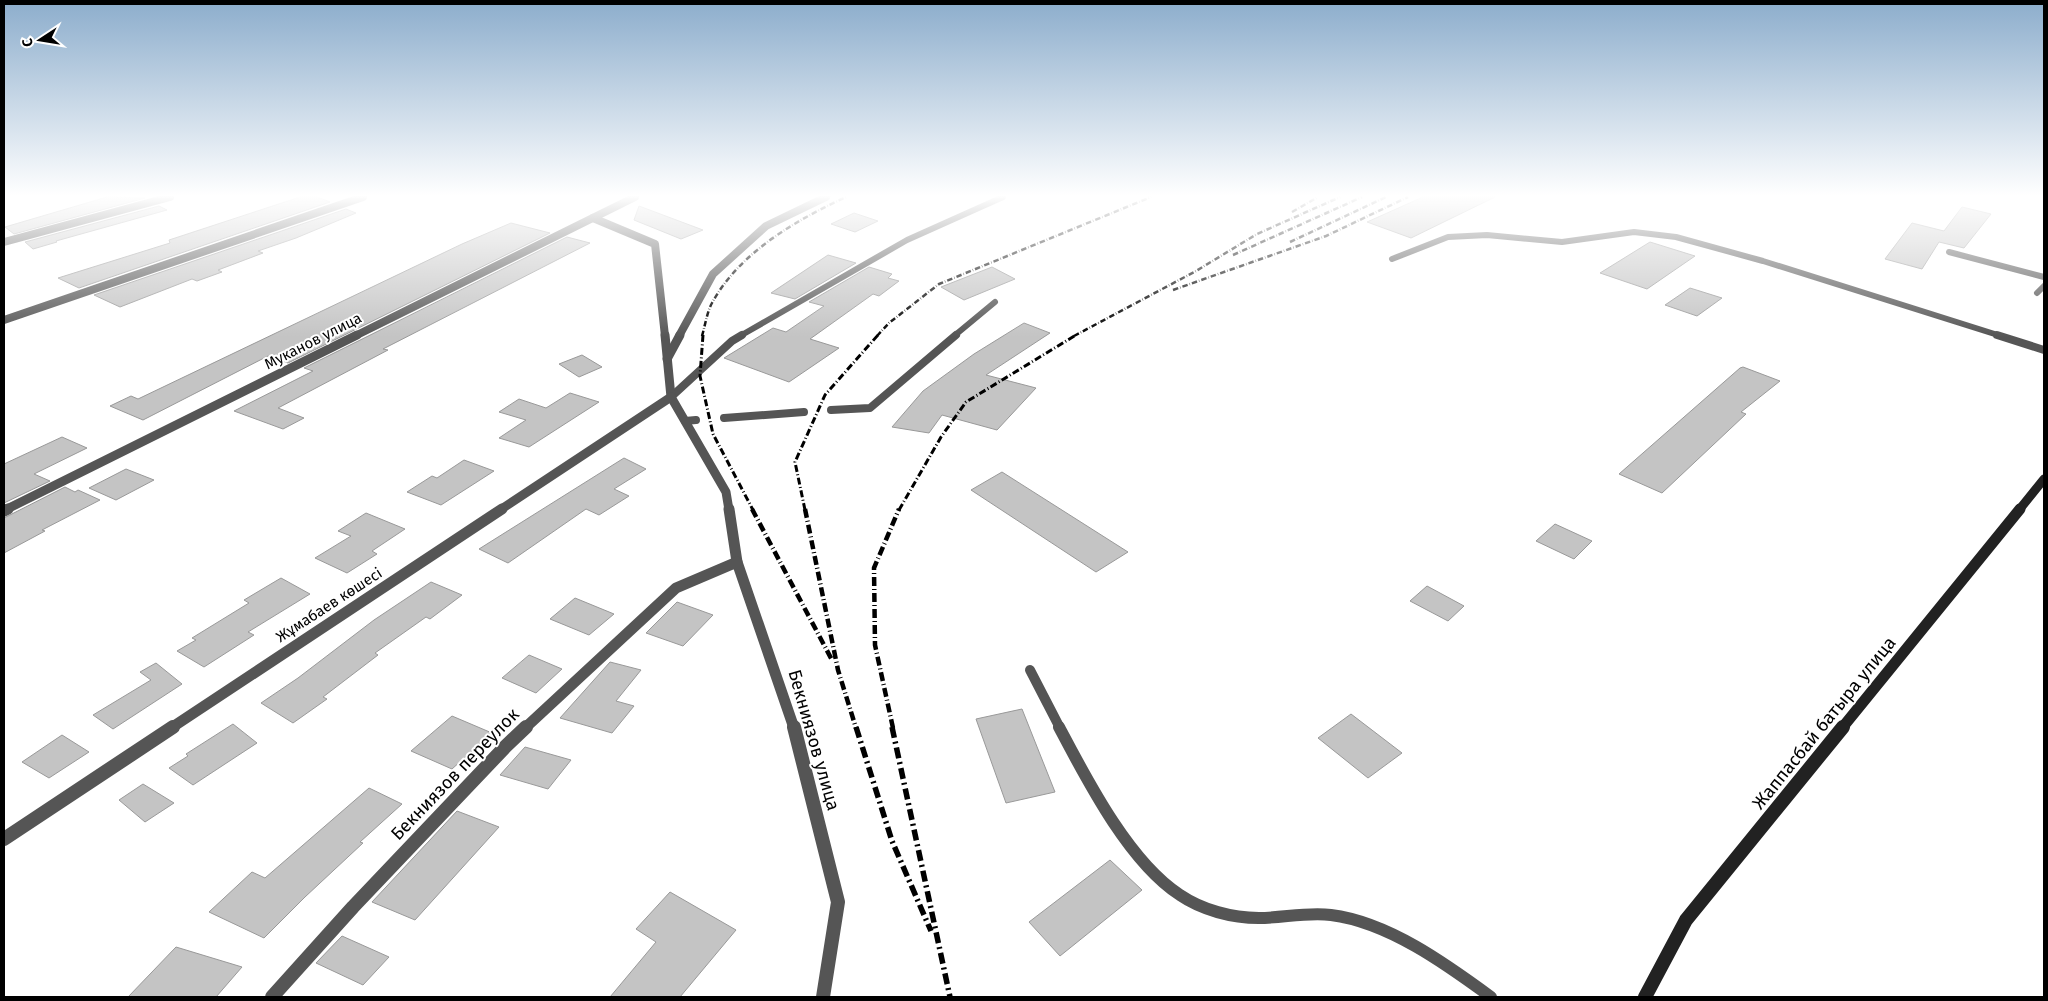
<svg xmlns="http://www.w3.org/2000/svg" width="2048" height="1001" font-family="'Fira Sans',sans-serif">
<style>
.building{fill:#c4c4c4;stroke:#999}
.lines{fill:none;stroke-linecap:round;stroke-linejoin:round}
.service-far3{stroke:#555;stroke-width:6}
.service-far2{stroke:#555;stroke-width:8}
.service-far1{stroke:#555;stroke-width:10}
.service{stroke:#555;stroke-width:12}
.minor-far3{stroke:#555;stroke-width:8}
.minor-far2{stroke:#555;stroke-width:9}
.minor-far1{stroke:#555;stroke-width:11}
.minor{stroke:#555;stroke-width:14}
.secondary-far2{stroke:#222;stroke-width:9}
.secondary-far1{stroke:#222;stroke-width:11}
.secondary{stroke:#222;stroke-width:14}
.rail-far3{stroke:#000;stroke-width:2.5;stroke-dasharray:5.5 2 0.5 2;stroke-linecap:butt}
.rail-far2{stroke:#000;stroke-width:3;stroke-dasharray:7 2.5 1 2.5;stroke-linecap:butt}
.rail-far1{stroke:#000;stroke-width:4.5;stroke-dasharray:9 3 1 3;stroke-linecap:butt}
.rail{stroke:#000;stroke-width:5.5;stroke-dasharray:11 4 2 4;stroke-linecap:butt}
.labels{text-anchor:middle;stroke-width:4;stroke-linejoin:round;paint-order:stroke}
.street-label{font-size:15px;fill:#000;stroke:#fff}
.near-street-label{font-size:18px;fill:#000;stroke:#fff}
</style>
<rect width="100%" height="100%" fill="#fff"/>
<g class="building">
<path d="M107 197 145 198 14 234 5 227Z"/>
<path d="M300 197H317L330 202 79 288 58 278 170 243 169 240Z"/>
<path d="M1423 197H1495L1411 238 1367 222Z"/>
<path d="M159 206 167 210 56 241 57 242 33 249 25 242Z"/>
<path d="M639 206 703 230 681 239 634 220Z"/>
<path d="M1962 207 1991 214 1964 248 1939 242 1922 269 1885 259 1912 223 1944 231Z"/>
<path d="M346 209 356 213 296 238 258 251 263 253 218 270 222 272 197 281 192 279 120 307 94 295Z"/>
<path d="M854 213 878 221 855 232 831 224Z"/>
<path d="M511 223 550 233 288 363 268 356 143 420 110 406 131 396 138 399 462 244Z"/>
<path d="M567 237 590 243 383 349 388 350 278 408 304 418 283 429 234 411 313 371 304 368Z"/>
<path d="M1650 242 1695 256 1647 289 1600 273Z"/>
<path d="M828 255 856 263 795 299 771 293Z"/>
<path d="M869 267 892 274 888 278 899 281 879 296 873 294 810 339 839 348 789 382 724 358 773 328 786 332 824 306 809 302Z"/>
<path d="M992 267 1015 279 964 300 941 287Z"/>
<path d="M1690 288 1722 298 1697 316 1665 305Z"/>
<path d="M1024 323 1050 333 986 375 1036 388 997 430 942 415 929 433 892 427 923 391 974 354Z"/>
<path d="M582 355 602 367 579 377 559 364Z"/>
<path d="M1743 367 1780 381 1741 412 1746 414 1662 493 1619 474 1740 368Z"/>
<path d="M570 393 599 402 529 447 499 438 526 420 499 412 519 399 546 408Z"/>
<path d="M62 437 87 448 34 474 50 481 4 503V464Z"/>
<path d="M624 458 646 469 614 489 629 496 599 515 586 509 508 563 479 549Z"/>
<path d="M464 460 494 471 441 505 407 492 432 476 437 478Z"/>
<path d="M126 469 154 480 116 500 89 488Z"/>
<path d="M1002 472 1128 552 1096 572 971 490Z"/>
<path d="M65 487 75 492 78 490 100 500 42 530 45 531 4 553V518Z"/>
<path d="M366 513 405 529 372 551 377 554 347 573 315 558 351 536 338 531Z"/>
<path d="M1555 524 1592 541 1574 559 1536 541Z"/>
<path d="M281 578 310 594 248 632 254 635 204 667 177 651 196 640 192 638 249 603 244 600Z"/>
<path d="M431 582 462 595 430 619 426 617 375 653 378 655 323 697 327 699 293 723 261 703 298 678 374 620Z"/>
<path d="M1427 586 1464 606 1448 621 1410 601Z"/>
<path d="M575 598 614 614 589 635 550 619Z"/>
<path d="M677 602 713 615 683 646 646 633Z"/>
<path d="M529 655 562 669 536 693 502 678Z"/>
<path d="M610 662 641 670 616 701 634 706 612 733 560 718Z"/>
<path d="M156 663 182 684 113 729 93 715 151 680 140 672Z"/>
<path d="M1022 709 1055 792 1006 803 976 719Z"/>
<path d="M1351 714 1402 753 1368 778 1318 738Z"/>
<path d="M452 716 492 733 452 769 411 751Z"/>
<path d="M233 724 257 743 193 785 169 768 188 756 186 754Z"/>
<path d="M62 735 89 752 49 778 22 762Z"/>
<path d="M525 747 571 760 548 789 500 775Z"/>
<path d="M143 784 174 803 145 822 119 800Z"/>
<path d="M369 788 402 804 360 842 363 843 305 897 264 938 209 912 252 872 265 878Z"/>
<path d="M457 811 499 827 415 920 372 902Z"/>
<path d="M1110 860 1142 890 1060 956 1029 922Z"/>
<path d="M670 892 736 930 680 997H610L656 942 636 929Z"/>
<path d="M342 936 389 957 363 985 316 963Z"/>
<path d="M176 947 242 967 216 997H128Z"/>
</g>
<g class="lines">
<g class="service-far3">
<path d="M1949 252 2044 277"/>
<path d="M1392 259 1448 237 1487 235 1562 242 1634 232 1676 237 1763 261 2001 336"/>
<path d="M2037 293 2044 286"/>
<path d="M740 336 907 240 1003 197"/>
<path d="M954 336 995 302"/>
</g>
<g class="service-far2">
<path d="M1997 335 2044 350"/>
<path d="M671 397 732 341 742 335"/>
<path d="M831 410 870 408 956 335"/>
<path d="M724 418 804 412"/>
<path d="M685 421 696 420"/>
</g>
<path class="service-far1" d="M1030 670 1060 728"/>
<path class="service" d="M1059 727C1087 780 1129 862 1180 895 1202 910 1232 918 1259 918 1283 918 1306 912 1331 915 1388 922 1446 964 1491 997"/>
<g class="minor-far3">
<path d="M593 218 655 244 665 336"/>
<path d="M4 242 170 197"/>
<path d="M4 320 363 197"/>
<path d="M355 336 635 197"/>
<path d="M679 336 713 274 766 226 826 197"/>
</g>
<g class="minor-far2">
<path d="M665 335 671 397 726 492 729 510"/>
<path d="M667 359 680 335"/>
<path d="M5 510 357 335"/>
<path d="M500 510 671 397"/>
</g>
<g class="minor-far1">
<path d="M729 509 737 562"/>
<path d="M4 511 8 509"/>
<path d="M171 728 502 509"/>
<path d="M525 728 676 588 737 562 794 728"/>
</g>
<g class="minor">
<path d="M794 727 838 902 823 997"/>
<path d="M4 839 173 727"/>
<path d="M272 997 353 907 506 746 526 727"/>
</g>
<path class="secondary-far2" d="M2019 510 2044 479"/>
<path class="secondary-far1" d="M1842 728 2020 509"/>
<path class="secondary" d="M1645 997 1686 920 1843 727"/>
<g class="rail-far3">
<path d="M1292 212 1318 197"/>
<path d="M1290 242 1386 197"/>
<path d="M1233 255 1362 197"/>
<path d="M1173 290 1326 236 1408 197"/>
<path d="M702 336C705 326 707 312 712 303 739 253 796 220 846 197"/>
<path d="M877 336 889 323 939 284 1151 197"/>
<path d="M1074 336 1196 271 1257 234 1340 197"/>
</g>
<g class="rail-far2">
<path d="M703 335 700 376 713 434 753 510"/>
<path d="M805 510 795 462 825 395 878 335"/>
<path d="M899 510 941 437 966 402 1076 335"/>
</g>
<g class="rail-far1">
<path d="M752 509 832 660"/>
<path d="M805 509 838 670 856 728"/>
<path d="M893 728 875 645 874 568 899 509"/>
</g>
<g class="rail">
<path d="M856 727 892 841 931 931"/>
<path d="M892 727 950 997"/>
</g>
</g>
<linearGradient id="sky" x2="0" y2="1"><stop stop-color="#8cadcc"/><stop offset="0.58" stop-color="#fff"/><stop offset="1" stop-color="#fff" stop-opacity="0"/></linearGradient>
<rect width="2048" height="337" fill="url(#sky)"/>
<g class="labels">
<g class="street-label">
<text transform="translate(313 341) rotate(-27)" y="5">Муканов улица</text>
<text transform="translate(329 605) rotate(-33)" y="5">Жұмабаев көшесі</text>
</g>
<g class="near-street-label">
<text transform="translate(1824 723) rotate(-51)" y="6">Жаппасбай батыра улица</text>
<text transform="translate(814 740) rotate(74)" y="6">Бекниязов улица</text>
<text transform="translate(455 774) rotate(-46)" y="6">Бекниязов переулок</text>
</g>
</g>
<rect width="2048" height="1001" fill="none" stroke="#000000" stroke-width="10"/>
<g transform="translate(40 40) rotate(258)" stroke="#ffffff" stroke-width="4" paint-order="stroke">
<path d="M0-4L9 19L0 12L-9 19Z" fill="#000000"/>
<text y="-8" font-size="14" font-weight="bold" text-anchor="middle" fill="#000000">С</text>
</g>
</svg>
